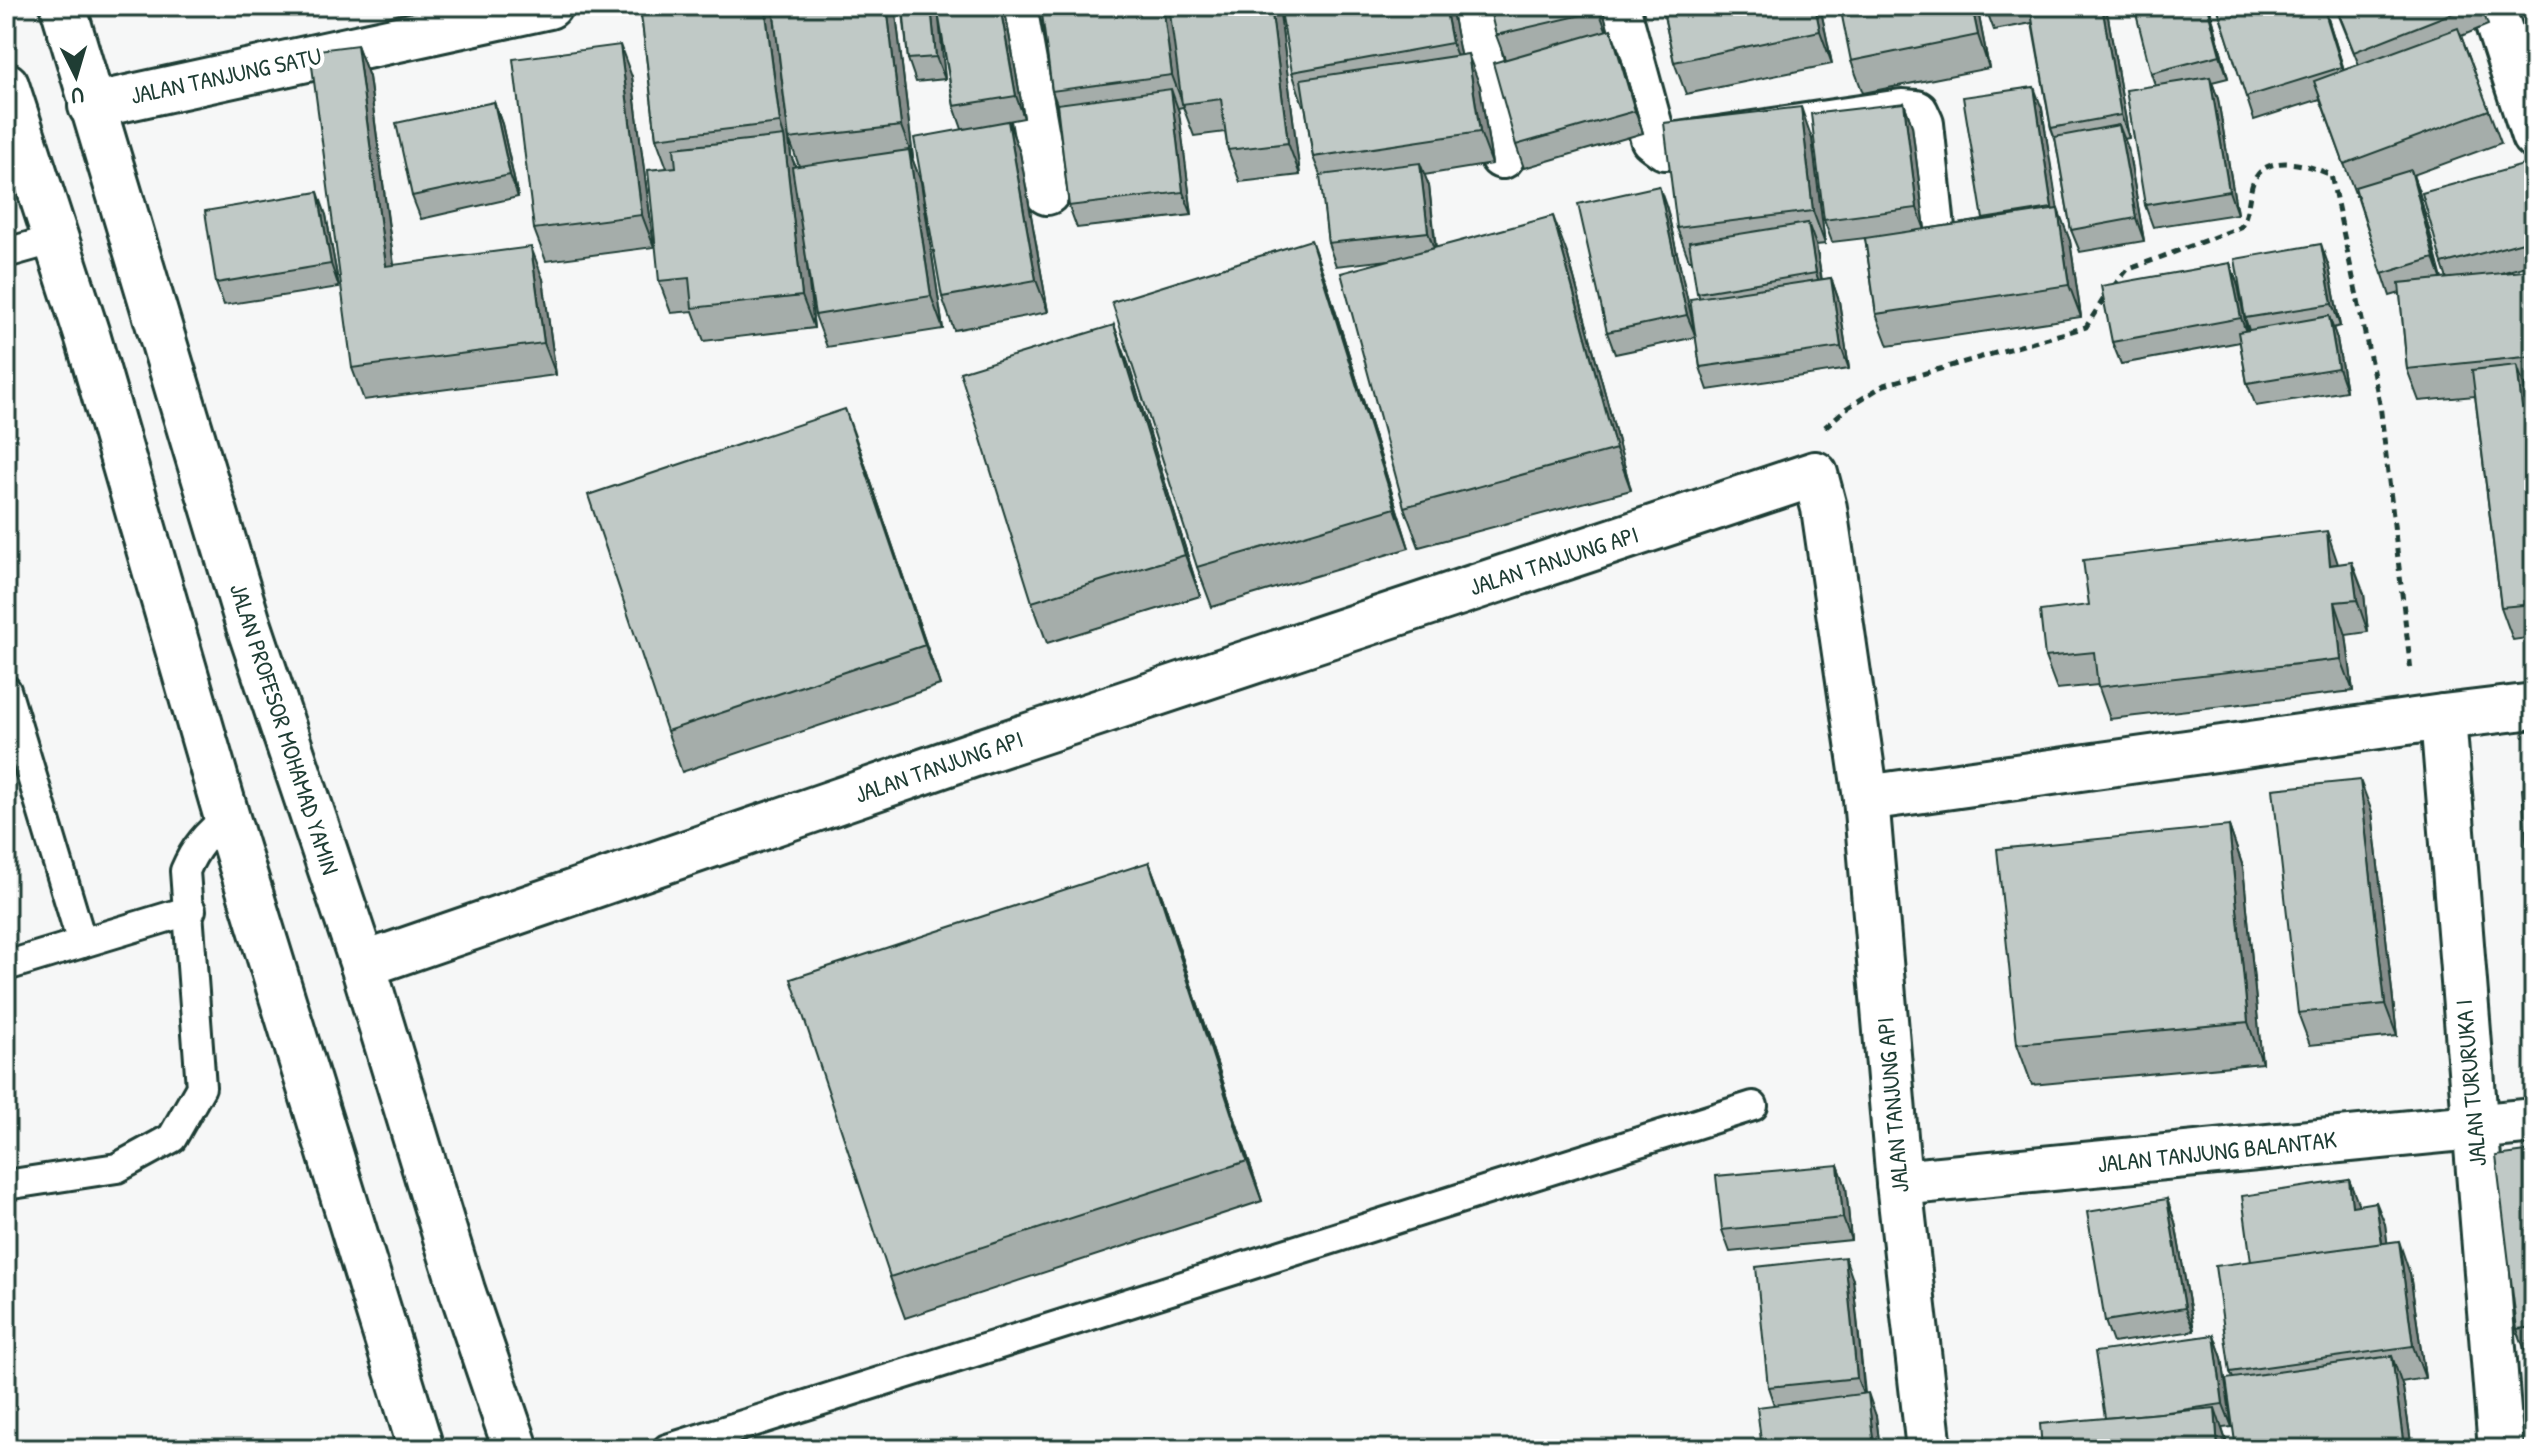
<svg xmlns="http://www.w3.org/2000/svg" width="2540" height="1455" font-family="'Patrick Hand',sans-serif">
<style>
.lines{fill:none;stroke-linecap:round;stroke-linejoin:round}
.service-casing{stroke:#1f3d34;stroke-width:34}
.minor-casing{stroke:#1f3d34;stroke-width:50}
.primary-casing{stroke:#1f3d34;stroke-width:50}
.path{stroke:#1f3d34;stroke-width:5;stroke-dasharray:8 6;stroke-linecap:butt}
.service{stroke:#fff;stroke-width:28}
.minor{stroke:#fff;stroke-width:44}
.primary{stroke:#fff;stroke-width:44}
.wall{fill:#a5adaa;stroke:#1f3d34;stroke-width:2;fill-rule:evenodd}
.shaded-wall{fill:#868d8b;stroke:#1f3d34;stroke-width:2}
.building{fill:#c0c9c6;stroke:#1f3d34;stroke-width:2}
.labels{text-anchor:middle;stroke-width:8;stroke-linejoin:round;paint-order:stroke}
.street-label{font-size:24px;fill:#1f3d34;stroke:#fff}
</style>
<rect width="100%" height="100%" fill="#f6f7f7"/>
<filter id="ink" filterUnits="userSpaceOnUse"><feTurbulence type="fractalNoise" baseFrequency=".0125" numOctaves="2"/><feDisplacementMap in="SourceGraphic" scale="16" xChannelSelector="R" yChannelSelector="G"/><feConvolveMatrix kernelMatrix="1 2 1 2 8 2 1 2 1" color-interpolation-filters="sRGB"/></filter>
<g filter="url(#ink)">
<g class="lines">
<g class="service-casing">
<g id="service">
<path d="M6 253 56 239"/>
<path d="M6 690 82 943"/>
<path d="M6 966 191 910"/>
<path d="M6 1185 117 1168 172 1138 201 1087 185 871C195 847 207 834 227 818"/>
<path d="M667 1449 1753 1106"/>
</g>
</g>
<g class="minor-casing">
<g id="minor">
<path d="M1014 6 1047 192"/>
<path d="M1468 6 1502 156"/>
<path d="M1617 6 1653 138 1665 147 1902 112 1916 113 1921 124 1934 247"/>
<path d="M2492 6 2534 136"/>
<path d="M91 106 549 6"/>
<path d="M1866 798 2443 717"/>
<path d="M363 965 983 751 1815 474 1824 508 1866 798 1899 1183 1929 1449"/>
<path d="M1899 1183 2534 1121"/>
<path d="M2501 1449 2443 717 2534 706"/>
</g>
</g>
<g class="primary-casing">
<g id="primary">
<path d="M63 6 248 623 363 965 462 1290 516 1449"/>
<path d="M6 85 88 338 227 818 421 1449"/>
</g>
</g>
<g class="path">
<path d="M2113 287 2127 270 2241 227C2248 214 2248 204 2251 190 2259 150 2305 163 2331 175L2380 404 2411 671"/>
<path d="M1825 427 1847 408 1884 385 2086 327 2106 295"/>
</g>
<use href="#service" class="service"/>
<use href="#minor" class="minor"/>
<use href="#primary" class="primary"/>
</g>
<g class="wall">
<path d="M640 6H895L913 158H912L921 182 943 329 827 347 815 315 805 247 814 328 704 341 693 311 671 313 659 281 667 168 656 138ZM790 141 799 166 796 167 791 156Z"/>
<path d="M896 6H1004L1024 118 1008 121 1020 153 1048 312 954 330 942 297 962 129 954 106 938 15 945 79 916 82 908 59 903 12H899Z"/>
<path d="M1041 6H1279L1300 175 1240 182 1228 150 1225 132 1194 136 1183 107 1178 108 1192 215 1077 228 1069 206 1057 104 1052 91Z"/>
<path d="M1451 6 1460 55 1480 86 1492 164 1424 175 1429 186 1436 247 1568 256 1631 490 1419 547 1404 507 1388 260 1336 266 1328 243 1321 177 1313 157 1305 104 1303 105 1292 72Z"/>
<path d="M1602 6 1608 29 1619 51 1643 133 1524 168 1516 145 1505 59 1496 35Z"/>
<path d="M1662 6H1820L1832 64 1686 94 1674 62Z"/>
<path d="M1977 6 1989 68 1863 93 1851 61Z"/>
<path d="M1985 6H2104L2108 17 2129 138 2124 139 2128 148 2144 241 2080 252 2071 230 2056 142 2051 128 2032 23 1994 30Z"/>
<path d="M2209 6 2228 78 2212 82 2218 99 2237 214 2153 227 2145 205 2155 85 2151 73Z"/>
<path d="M2217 6H2324L2344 70 2359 65 2335 6H2481L2488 25 2461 36 2501 143 2413 175 2419 192 2442 279H2447L2442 264 2534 162V264L2497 274 2534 270V390L2526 391 2530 407 2534 406V637L2513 640 2501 607 2475 396 2419 401 2407 369 2400 293 2390 296 2357 196H2356L2320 99 2254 120Z"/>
<path d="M357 45 369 77 394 265 543 279 556 375 364 400 352 368Z"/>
<path d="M632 77 654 247 546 261 534 229Z"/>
<path d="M494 102 502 124 518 197 421 219 412 196Z"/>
<path d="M1904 103 1912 126 1925 229 1983 220 2042 109 2057 209 2070 241 2081 317 1888 346 1876 314 1865 238 1832 242 1824 220Z"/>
<path d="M1812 139 1825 244 1816 245 1822 280 1831 278 1839 301 1849 369 1708 390 1700 367 1696 337 1615 354 1607 332 1667 209 1695 335 1699 297 1692 260H1689L1677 228Z"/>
<path d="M326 215 339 287 224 305 216 283Z"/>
<path d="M2230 263 2238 286 2247 330H2249L2245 318 2329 267 2340 326 2333 328 2337 339 2346 391 2256 406 2247 383 2240 342 2121 364 2112 342Z"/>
<path d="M1326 281 1409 548 1212 607 1197 567Z"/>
<path d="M1114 325 1129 366 1200 596 1047 643 1032 602Z"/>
<path d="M860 450 940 685 682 772 667 731Z"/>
<path d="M2338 564 2364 594 2368 632 2346 635 2353 691 2110 719 2098 685 2057 689 2045 657 2089 605Z"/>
<path d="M2534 787V896L2532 875 2528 865Z"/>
<path d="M2372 812 2397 1036 2310 1045 2298 1013Z"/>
<path d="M2229 826 2243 867 2262 1063 2032 1085 2017 1044Z"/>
<path d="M1149 862 1164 902 1262 1201 905 1318 890 1277Z"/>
<path d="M2534 1151V1360L2529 1361 2517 1329Z"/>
<path d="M1838 1165 1846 1187 1851 1240 1730 1252 1722 1230Z"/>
<path d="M2349 1180 2358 1205 2385 1224 2387 1243 2410 1274 2425 1378 2401 1382 2403 1388 2412 1449H2236L2233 1378 2230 1372 2251 1262Z"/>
<path d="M2167 1199 2175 1222 2194 1331 2113 1343 2105 1321Z"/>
<path d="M1853 1280 1865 1393 1876 1416 1880 1449H1762L1774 1405 1768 1387Z"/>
<path d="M2214 1335 2222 1358 2232 1427 2222 1428 2226 1441 2105 1418Z"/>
</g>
<g class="shaded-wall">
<path d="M765 6H773L791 156 796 168 814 328 802 296 784 136 780 123Z"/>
<path d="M887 6H895L913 158 901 126Z"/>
<path d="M931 6H937L938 9 945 79 936 57Z"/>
<path d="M1000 6H1004L1024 118 1016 96Z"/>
<path d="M1163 6H1170L1184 107 1172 75Z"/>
<path d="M1271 6H1279L1300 175 1288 143Z"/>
<path d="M1445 6H1451L1464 75 1452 43Z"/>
<path d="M1598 6H1602L1611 43 1599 11Z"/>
<path d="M1815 6H1820L1832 64 1820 31Z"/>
<path d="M1972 6H1977L1989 68 1978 35Z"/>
<path d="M2102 6H2104L2108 17 2129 138 2121 115Z"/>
<path d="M2207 6H2209L2228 78 2220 55Z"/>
<path d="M2323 6H2324L2350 89 2342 67Z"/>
<path d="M1611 29 1619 51 1643 133 1635 111Z"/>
<path d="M357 45 369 77 398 298 386 266Z"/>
<path d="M620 45 632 77 654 247 642 215Z"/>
<path d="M1468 54 1480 86 1492 164 1480 132Z"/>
<path d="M2210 77 2218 99 2237 214 2229 191Z"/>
<path d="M2034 87 2042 109 2061 230 2052 208Z"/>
<path d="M1171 89 1179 112 1192 215 1183 192Z"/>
<path d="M494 102 502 124 518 197 510 175Z"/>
<path d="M1904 103 1912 126 1925 230 1917 208Z"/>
<path d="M1801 107 1812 139 1825 244 1813 211Z"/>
<path d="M1008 121 1020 153 1048 312 1036 280Z"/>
<path d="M2119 125 2128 148 2144 241 2136 218Z"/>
<path d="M909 150 921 182 943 329 931 296Z"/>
<path d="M1420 163 1429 186 1436 254 1428 232Z"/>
<path d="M2411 170 2419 192 2442 281 2434 258Z"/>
<path d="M1659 186 1667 209 1696 337 1687 315Z"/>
<path d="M318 192 326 215 339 287 331 264Z"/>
<path d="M2058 209 2070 241 2081 317 2069 285Z"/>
<path d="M1553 216 1568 256 1631 490 1616 449Z"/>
<path d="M1808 223 1816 245 1824 296 1816 273Z"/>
<path d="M1311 240 1326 281 1409 548 1395 508Z"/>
<path d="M2321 244 2329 267 2340 326 2332 304Z"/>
<path d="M531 247 543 279 556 375 544 343Z"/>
<path d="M2230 263 2238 286 2249 341 2241 318Z"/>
<path d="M1831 278 1839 301 1849 369 1841 347Z"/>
<path d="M2329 316 2337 339 2346 391 2338 368Z"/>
<path d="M1114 325 1129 366 1200 596 1185 555Z"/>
<path d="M2517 365 2528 397 2534 440 2522 408Z"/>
<path d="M845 409 860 450 940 685 925 645Z"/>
<path d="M2327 531 2338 564 2330 565Z"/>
<path d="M2352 562 2364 594 2368 632 2357 600Z"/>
<path d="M2335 602 2346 635 2353 691 2341 659Z"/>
<path d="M2360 780 2372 812 2397 1036 2385 1004Z"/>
<path d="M2229 826 2243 867 2262 1063 2248 1022Z"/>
<path d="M1149 862 1164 902 1262 1201 1247 1161Z"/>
<path d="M1838 1165 1846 1187 1851 1240 1843 1218Z"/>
<path d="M2349 1180 2358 1203 2361 1228 2352 1206Z"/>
<path d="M2167 1199 2175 1222 2194 1331 2185 1308Z"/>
<path d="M2376 1202 2385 1224 2391 1272 2383 1249Z"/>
<path d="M2399 1241 2410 1274 2425 1378 2413 1346Z"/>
<path d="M1845 1257 1853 1280 1865 1400 1857 1378Z"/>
<path d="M2214 1335 2222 1358 2232 1427 2223 1404Z"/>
<path d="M2392 1356 2403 1388 2412 1449H2404V1448Z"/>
<path d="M1868 1393 1876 1416 1880 1449H1874Z"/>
<path d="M2215 1408 2226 1441 2227 1449H2218Z"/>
</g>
<g class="building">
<path d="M640 6H765L780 123 656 138Z"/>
<path d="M773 6H887L901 126 789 139Z"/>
<path d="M903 6H931L936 57 908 59Z"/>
<path d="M937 6H1000L1016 96 954 106Z"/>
<path d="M1041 6H1163L1172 75 1052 91Z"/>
<path d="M1169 6H1271L1288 143 1228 150 1221 99 1182 104Z"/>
<path d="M1280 6H1445L1452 43 1292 72Z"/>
<path d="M1489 6H1598L1599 11 1496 35Z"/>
<path d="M1662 6H1815L1820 31 1674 62Z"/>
<path d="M1840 6H1972L1978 35 1851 61Z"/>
<path d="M2036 6H2102L2121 115 2051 128 2030 7Z"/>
<path d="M2134 6H2207L2220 55 2151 73Z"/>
<path d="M2217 6H2323L2342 67 2246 97Z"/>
<path d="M2336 6H2470L2354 52Z"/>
<path d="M2523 6H2534V36Z"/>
<path d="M2458 28 2489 110 2344 164 2314 81Z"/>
<path d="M1611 29 1635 111 1516 145 1493 63Z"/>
<path d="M357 45 386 266 531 247 544 343 352 368 310 51Z"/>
<path d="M620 45 642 215 534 229 513 59Z"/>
<path d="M1468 54 1480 132 1313 157 1301 79Z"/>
<path d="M2210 77 2229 191 2145 205 2126 90Z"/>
<path d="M2034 87 2052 208 1983 219 1963 97Z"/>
<path d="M1171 89 1183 192 1069 206 1057 104Z"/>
<path d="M494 102 510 175 412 196 396 123Z"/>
<path d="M1904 103 1917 208 1824 220 1811 114Z"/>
<path d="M1801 107 1813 211 1677 228 1664 123Z"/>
<path d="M1008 121 1036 280 942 297 914 138Z"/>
<path d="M2119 125 2136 218 2071 230 2055 137Z"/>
<path d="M784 136 802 296 692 308 689 278 659 281 648 170 676 167 674 148Z"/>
<path d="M909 150 931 296 815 315 792 167Z"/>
<path d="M2534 162V239L2442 264 2422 193Z"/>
<path d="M1420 163 1428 232 1328 243 1320 175Z"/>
<path d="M2411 170 2434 258 2382 274 2355 187Z"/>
<path d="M1659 186 1687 315 1607 332 1578 204Z"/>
<path d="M318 192 331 264 216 283 205 211Z"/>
<path d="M2058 209 2069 285 1876 314 1865 238Z"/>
<path d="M1553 216 1616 449 1404 507 1341 273Z"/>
<path d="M1808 223 1816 273 1697 293 1689 242Z"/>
<path d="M1311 240 1395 508 1197 567 1112 302Z"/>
<path d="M2321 244 2332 304 2245 318 2235 259Z"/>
<path d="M2230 263 2241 318 2112 342 2101 286Z"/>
<path d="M2534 270V356L2407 369 2399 283Z"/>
<path d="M1831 278 1841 347 1700 367 1690 299Z"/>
<path d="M2329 316 2338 368 2247 383 2238 332Z"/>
<path d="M1114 325 1185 555 1032 602 960 372Z"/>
<path d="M2517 365 2522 408 2534 406V604L2501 607 2472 370Z"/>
<path d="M845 409 925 645 667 731 588 495Z"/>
<path d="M2327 531 2330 565 2352 562 2357 600 2335 602 2341 659 2098 687 2094 652 2045 657 2040 611 2089 605 2083 560Z"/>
<path d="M2360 780 2385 1004 2298 1013 2273 789Z"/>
<path d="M2534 787V865H2528L2522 789Z"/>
<path d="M2229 826 2248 1022 2017 1044 1997 849Z"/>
<path d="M1149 862 1247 1161 890 1277 791 979Z"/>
<path d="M2532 872H2534V896Z"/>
<path d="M2534 1151V1327L2517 1329 2496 1156Z"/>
<path d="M1838 1165 1843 1218 1722 1230 1716 1176Z"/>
<path d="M2349 1180 2352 1206 2376 1202 2382 1244 2251 1262 2242 1196Z"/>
<path d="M2167 1199 2185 1308 2105 1321 2087 1212Z"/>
<path d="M2399 1241 2413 1346 2230 1372 2215 1266Z"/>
<path d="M1845 1257 1857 1378 1768 1387 1756 1267Z"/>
<path d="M2214 1335 2223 1404 2161 1413 2105 1418 2095 1352Z"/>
<path d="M2392 1356 2404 1448 2396 1449H2236L2226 1379Z"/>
<path d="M1868 1393 1874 1449H1762L1757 1407Z"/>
<path d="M2215 1408 2218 1449H2042L2040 1424Z"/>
</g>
</g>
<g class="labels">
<g class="street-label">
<text transform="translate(226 76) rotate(-12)" y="8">JALAN TANJUNG SATU</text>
<text transform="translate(1554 561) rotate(-18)" y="8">JALAN TANJUNG API</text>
<text transform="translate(284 729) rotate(72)" y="8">JALAN PROFESOR MOHAMAD YAMIN</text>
<text transform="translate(939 767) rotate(-19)" y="8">JALAN TANJUNG API</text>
<text transform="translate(2471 1083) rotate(-95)" y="8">JALAN TURURUKA I</text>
<text transform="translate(1893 1105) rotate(-95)" y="8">JALAN TANJUNG API</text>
<text transform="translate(2217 1152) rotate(-6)" y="8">JALAN TANJUNG BALANTAK</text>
</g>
</g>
<rect width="2540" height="1455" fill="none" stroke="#fff" stroke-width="32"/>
<rect x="16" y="16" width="2508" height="1423" fill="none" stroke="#1f3d34" stroke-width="3" filter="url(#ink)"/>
<g transform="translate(76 76) rotate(175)" stroke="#ffffff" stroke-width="6" paint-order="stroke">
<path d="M0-6L14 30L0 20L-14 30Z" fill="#1f3d34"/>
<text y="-12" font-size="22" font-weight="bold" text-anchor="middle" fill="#1f3d34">U</text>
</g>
</svg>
